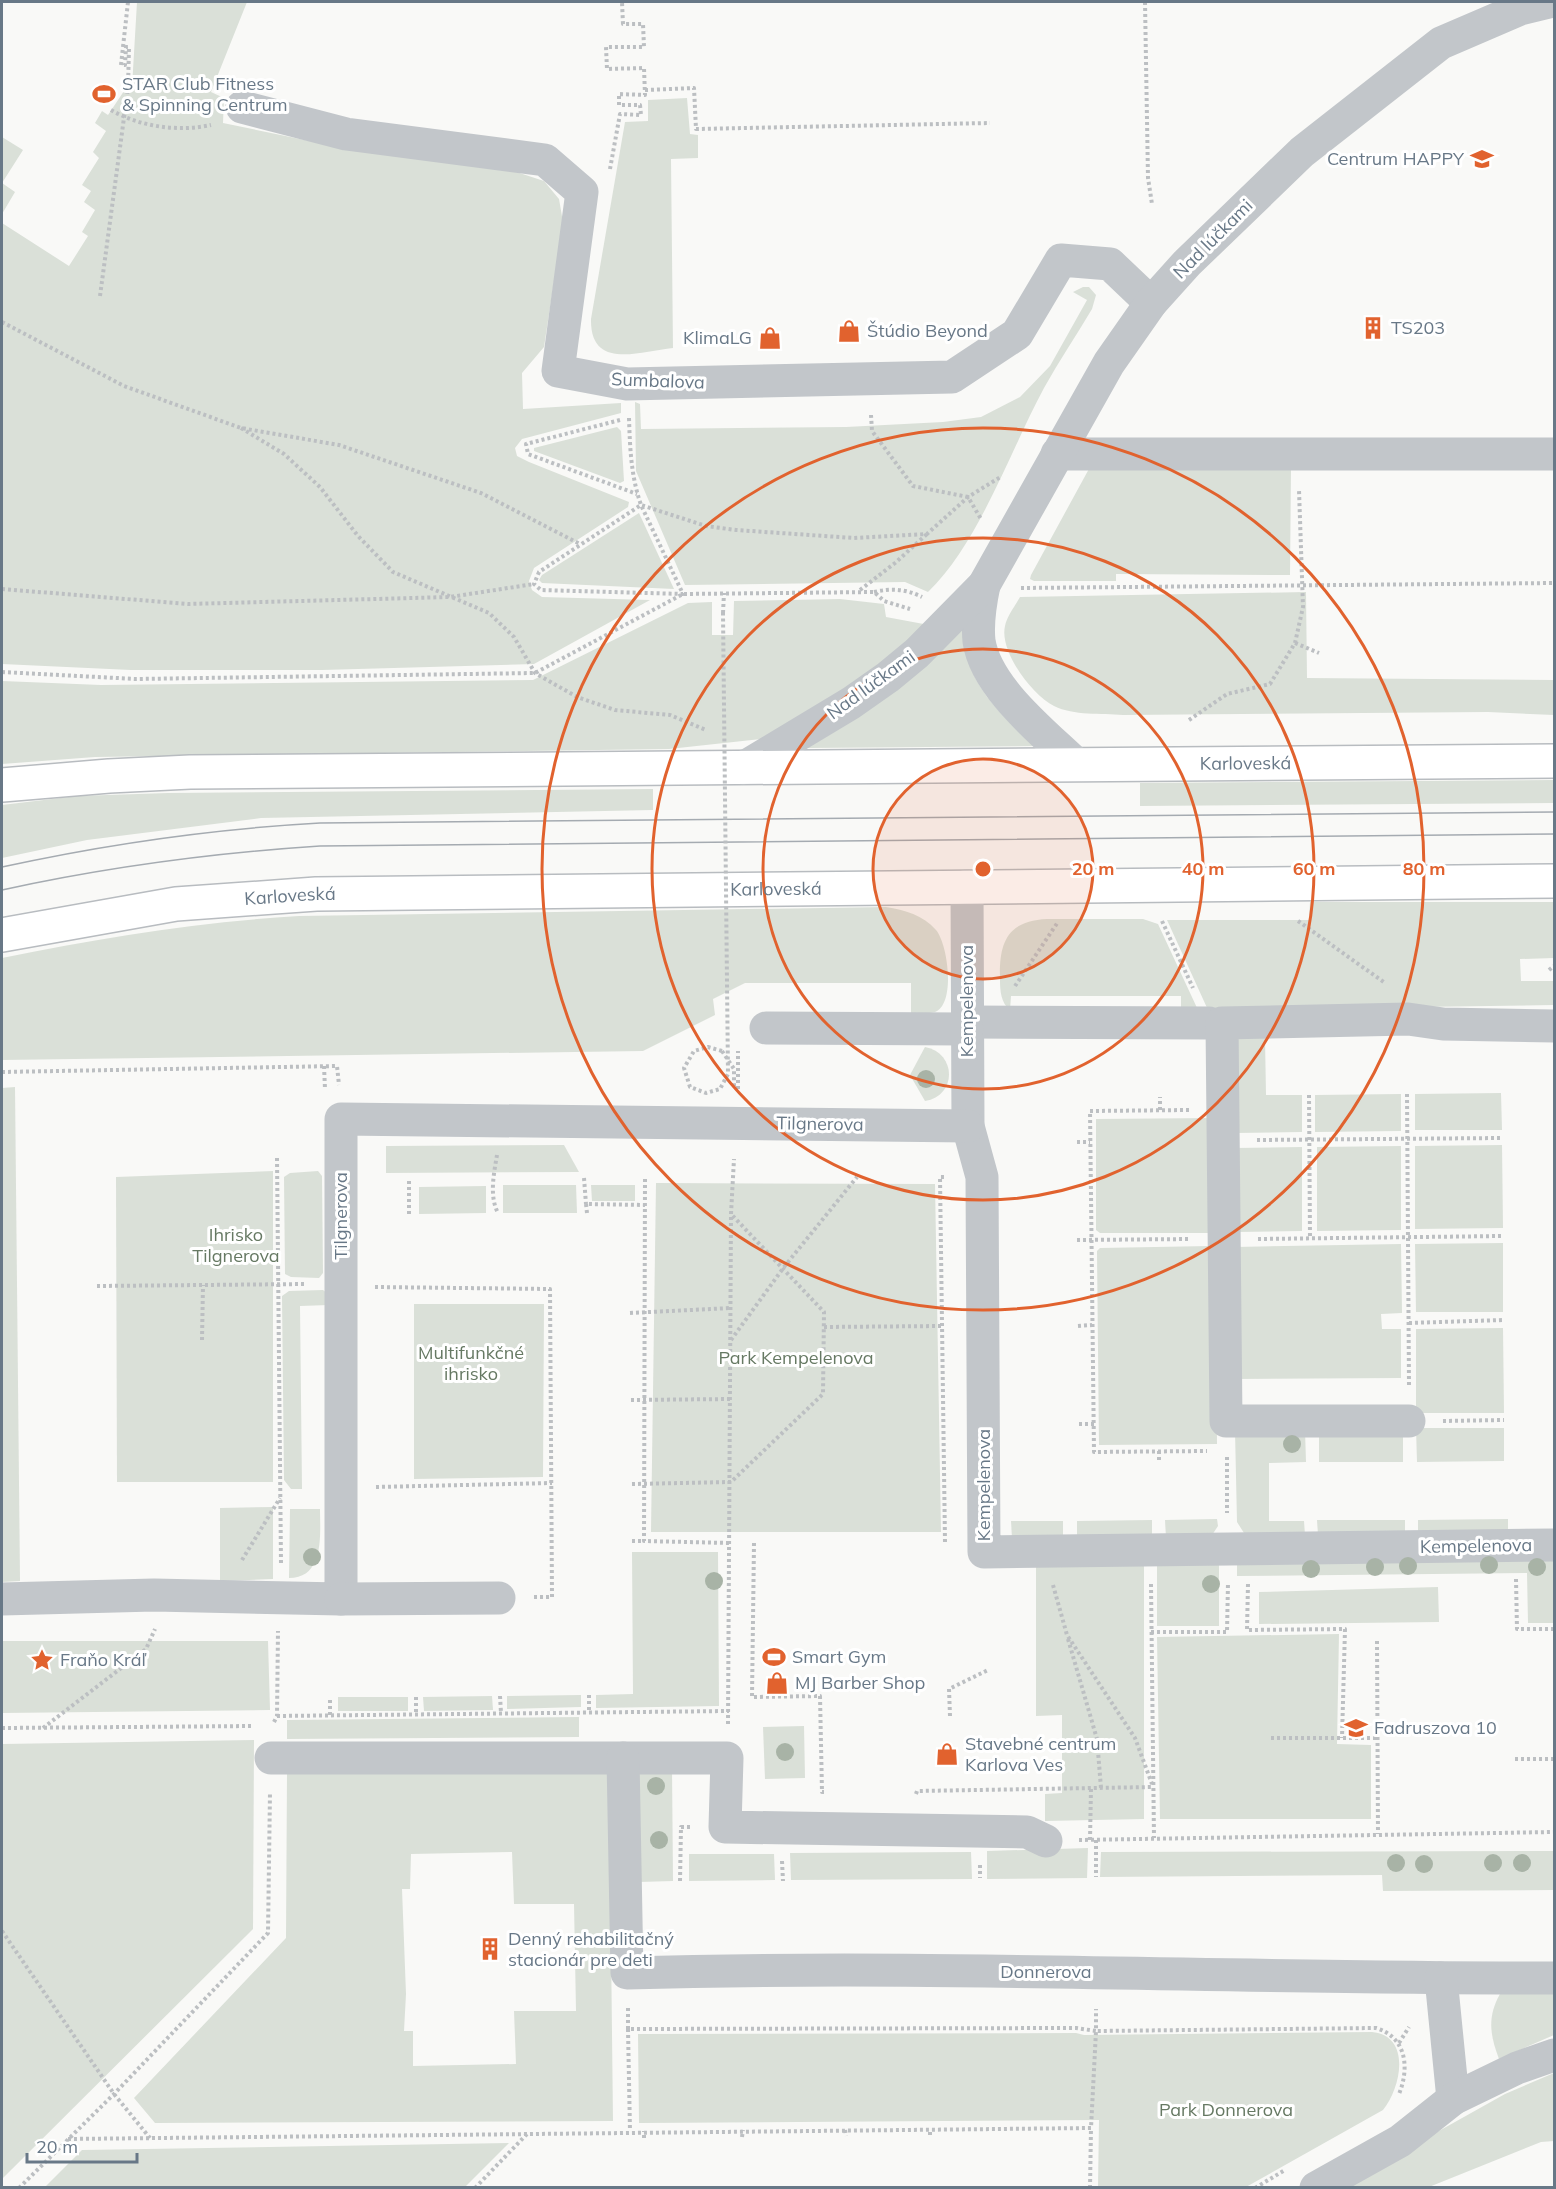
<svg xmlns="http://www.w3.org/2000/svg" width="1556" height="2189" font-family="Mulish,sans-serif">
<style>
.green{fill:#dae0d8;fill-rule:evenodd}
.lines{fill:none;stroke-linecap:round;stroke-linejoin:round}
.major-casing{stroke:#b8bcc0;stroke-width:36}
.path{stroke:#bcbfc2;stroke-width:4;stroke-dasharray:3 3;stroke-linecap:butt}
.minor{stroke:#c2c6ca;stroke-width:33}
.major{stroke:#fff;stroke-width:33}
.tram{stroke:#a5abb1;stroke-width:1.5}
.path-bridge{stroke:#bcbfc2;stroke-width:4;stroke-dasharray:3 3;stroke-linecap:butt}
.tree{fill:#a8b3a6}
.ring{fill:none;stroke:#e1622e;stroke-width:3}
.labels{text-anchor:middle;stroke-width:6;stroke-linejoin:round;paint-order:stroke}
.poi-label{font-size:18px;fill:#687887;stroke:#fff;text-anchor:start}
.street-label{font-size:18px;fill:#687887;stroke:#fff}
.park-label{font-size:18px;fill:#667963;stroke:#fff}
.centre{fill:#e1622e;stroke:#fff;stroke-width:3}
.ring-label{font-size:18px;text-anchor:middle;font-weight:bold;fill:#e1622e;stroke:#fff;stroke-width:6;stroke-linejoin:round;paint-order:stroke}
</style>
<rect width="100%" height="100%" fill="#f9f9f7"/>
<g class="green">
<path d="M137 2H247L211 92 224 98 223 123 363 152 507 169 544 181 559 199 563 222 544 347 522 373 523 409 621 403V413L522 439 515 448 517 456 529 462 629 502 628 507 534 568 529 581 532 590 542 597 650 600 534 664 322 670H131L2 664V223L69 266 88 236 82 232 95 210 84 202 91 191 82 185 99 158 93 152 106 131 95 123 102 111 108 115 126 88 132 87Z"/>
<path d="M687 98 690 134 698 135V158L671 159 673 348C638 352 590 370 591 319L625 122 648 121V100Z"/>
<path d="M2 137 23 150 2 183 15 192 2 214Z"/>
<path d="M1083 287H1089L1096 295 1092 309C1076 336 1059 361 1044 388 1010 451 979 543 928 592L905 582 685 585 636 471 635 402 640 404 641 429 846 427 943 422 981 417 1020 397 1050 366 1087 300 1073 292Z"/>
<path d="M617 427 621 431 624 481 620 483 534 451V448Z"/>
<path d="M1090 467 1291 468 1290 575 1116 574V581H1034L1030 579 1031 575Z"/>
<path d="M639 513 674 589 542 583 539 580 542 575Z"/>
<path d="M1306 592 1307 678 1554 680V715L1488 712 1123 715C1101 713 1074 716 1054 706 1032 695 999 651 1005 626 1007 616 1015 606 1020 597Z"/>
<path d="M840 599 884 604 886 617 929 625 888 660 820 707 761 739 669 749 95 757 2 764V681L101 685 533 680 688 603 712 602V635H733L734 601Z"/>
<path d="M963 619C961 678 994 709 1035 746L807 748Z"/>
<path d="M1554 780V803L1140 806V783Z"/>
<path d="M653 789V810L261 818 87 840 2 858V805L77 796 168 793Z"/>
<path d="M1310 902H1554V958L1520 959 1521 981H1554V1005L1208 1010 1167 920H1309Z"/>
<path d="M886 907C905 910 923 915 936 930 948 944 956 1004 935 1012 928 1014 918 1013 911 1013V983H745L713 999 715 1015 643 1051 2 1060V958C100 938 198 922 299 916Z"/>
<path d="M1047 919H1143L1158 924 1198 1010H1181V996H1011L1010 1010C1001 1003 1000 991 1000 980 999 944 1006 921 1047 919Z"/>
<path d="M1234 1038H1265L1266 1095H1302V1132L1235 1133Z"/>
<path d="M925 1047C957 1053 957 1096 925 1101L910 1075Z"/>
<path d="M15 1087 20 1581 2 1582V1088Z"/>
<path d="M1501 1093 1502 1130H1415V1094Z"/>
<path d="M1401 1094V1131L1315 1132V1095Z"/>
<path d="M1214 1118 1210 1233H1100L1096 1230V1119Z"/>
<path d="M564 1145 579 1172 386 1173V1146Z"/>
<path d="M1502 1145 1503 1228 1415 1229V1146Z"/>
<path d="M1401 1146V1230L1317 1231V1147Z"/>
<path d="M1302 1147V1231L1236 1232 1235 1148Z"/>
<path d="M273 1171V1482H117L116 1177Z"/>
<path d="M318 1171 322 1176 323 1273 319 1278 291 1277 285 1274 284 1177 290 1173Z"/>
<path d="M656 1183 935 1184 941 1532H651Z"/>
<path d="M503 1185H576L577 1213H503Z"/>
<path d="M591 1185H635V1201H592Z"/>
<path d="M486 1186V1213L419 1214V1187Z"/>
<path d="M1503 1243V1312H1416L1415 1244Z"/>
<path d="M1401 1244 1402 1313 1381 1314 1382 1329H1401V1378L1235 1379V1247Z"/>
<path d="M1210 1246 1215 1251 1217 1444 1099 1445 1097 1251 1100 1248Z"/>
<path d="M323 1290 328 1294 329 1305 300 1306 302 1489H291L284 1480 282 1296 289 1291Z"/>
<path d="M414 1304H544L543 1477 414 1479Z"/>
<path d="M1503 1328 1504 1413H1416V1329Z"/>
<path d="M1403 1428V1462H1319V1429Z"/>
<path d="M1416 1428H1504V1461L1417 1462Z"/>
<path d="M1305 1430 1306 1462 1269 1463V1521H1304L1305 1535 1244 1533 1237 1522 1235 1431Z"/>
<path d="M273 1507V1579L220 1581V1508Z"/>
<path d="M290 1509H320C320 1533 325 1578 289 1578Z"/>
<path d="M1217 1519 1218 1526 1212 1535 1166 1538 1165 1520Z"/>
<path d="M1508 1519V1533L1418 1534V1520Z"/>
<path d="M1152 1520V1538L1077 1539V1521Z"/>
<path d="M1317 1520H1405V1534L1318 1535Z"/>
<path d="M1011 1521H1063V1538H1012Z"/>
<path d="M632 1552H718L719 1706 596 1708V1695L633 1694Z"/>
<path d="M1554 1558V1623H1528L1527 1573 1237 1576V1561Z"/>
<path d="M1144 1561V1819L1045 1821V1794L1062 1793V1715L1036 1716V1563Z"/>
<path d="M1219 1561V1626H1157V1562Z"/>
<path d="M1438 1587 1439 1622 1259 1624V1592Z"/>
<path d="M1339 1634 1337 1744 1371 1745V1819H1160L1157 1637Z"/>
<path d="M2 1641H268L270 1710 2 1713Z"/>
<path d="M581 1695V1707L507 1709V1696Z"/>
<path d="M492 1696 493 1710 424 1711 423 1697Z"/>
<rect x="338" y="1697" width="70" height="14"/>
<path d="M579 1717V1737L287 1739V1720Z"/>
<path d="M804 1726 805 1778 765 1779 763 1727Z"/>
<path d="M254 1740 253 1929 2 2179V1744Z"/>
<path d="M635 1768 672 1769 673 1881 639 1882Z"/>
<path d="M609 1769 613 2121 155 2123 134 2098 286 1938 287 1774ZM512 1852 514 1904H574L576 2011H514L516 2064 413 2066V2031H404L406 1994 402 1889H410L411 1854Z"/>
<path d="M1088 1848 1087 1878 987 1879V1851Z"/>
<path d="M1554 1851V1890L1383 1891 1382 1875 1100 1877 1101 1852Z"/>
<path d="M971 1852 972 1879 791 1880 790 1853Z"/>
<path d="M689 1854H774L775 1880 689 1881Z"/>
<path d="M1554 1986V2035L1499 2059C1490 2035 1487 2017 1500 1994Z"/>
<path d="M1372 2032C1412 2036 1401 2088 1383 2110L1246 2187H1098L1099 2120 639 2123 638 2034 1076 2033 1084 2035Z"/>
<path d="M1554 2073V2141L1541 2142 1429 2187 1337 2188 1505 2094Z"/>
<path d="M509 2143 465 2187H45L82 2150Z"/>
</g>
<g class="lines">
<g class="major-casing">
<g id="major">
<path id="s1" d="M2 785 109 776 190 772 1554 761"/>
<path id="s2" d="M2 935 176 904 316 894 1554 881"/>
</g>
</g>
<g class="path">
<path d="M1145 2 1148 178 1152 204"/>
<path d="M645 90 694 88 696 129 990 123"/>
<path d="M111 110C140 127 179 132 211 125"/>
<path d="M610 169 620 114 641 115 640 105H619V94L645 95 644 68 607 69 606 47H644L643 24H623L622 2"/>
<path d="M100 296 128 88 129 47H126L125 65H121L128 2"/>
<path d="M2 322 124 386 241 428 339 445 481 493 580 544"/>
<path d="M871 415 872 431 913 486 968 497 981 519"/>
<path d="M629 418C630 449 631 476 641 505L683 594 541 590 534 584 539 572 641 505 706 526 736 530 854 538 927 534 968 497 1002 476"/>
<path d="M620 420 526 444 528 454 637 494"/>
<path d="M241 428 284 454 320 487 358 536 393 572 489 613 514 637 535 673 577 697 615 710 670 715 706 730"/>
<path d="M1021 588 1554 583"/>
<path d="M2 589 188 604 450 597 534 584"/>
<path d="M860 590 895 563 927 534"/>
<path d="M874 592C892 588 906 589 922 597"/>
<path d="M723 613 724 593"/>
<path d="M1295 643 1319 653"/>
<path d="M2 672 136 679 535 673 683 594 874 592 884 601 910 609"/>
<path d="M1189 720 1227 694 1270 684 1295 643 1303 607 1299 490"/>
<path d="M1162 921 1193 988"/>
<path d="M1298 921 1385 983"/>
<path d="M1549 970 1554 966"/>
<path d="M1015 986 1058 922"/>
<path d="M722 1051 734 1069V1088"/>
<path d="M324 1066 325 1089"/>
<path d="M2 1072 337 1066 339 1085"/>
<path d="M738 1089V1051"/>
<path d="M1407 1094 1409 1386"/>
<path d="M1309 1095 1310 1238"/>
<path d="M1160 1110V1097"/>
<path d="M1189 1110 1090 1111 1094 1452 1207 1451"/>
<path d="M1257 1140 1502 1138"/>
<path d="M1077 1142H1090"/>
<path d="M497 1155C494 1173 489 1196 498 1213"/>
<path d="M277 1158 281 1564"/>
<path d="M584 1178 586 1204"/>
<path d="M645 1179 644 1541 729 1543"/>
<path d="M587 1213 586 1204 645 1205"/>
<path d="M409 1214V1180"/>
<path d="M1258 1239 1502 1236"/>
<path d="M1077 1240 1191 1239"/>
<path d="M97 1286 306 1284"/>
<path d="M375 1287 550 1289 552 1597H532"/>
<path d="M630 1313 731 1308"/>
<path d="M1409 1323 1503 1320"/>
<path d="M1078 1326 1092 1325"/>
<path d="M824 1327 942 1326"/>
<path d="M202 1340 203 1285"/>
<path d="M731 1340 784 1267 857 1177"/>
<path d="M631 1400 731 1399"/>
<path d="M1443 1421 1504 1420"/>
<path d="M1079 1424H1094"/>
<path d="M1159 1451V1462"/>
<path d="M1227 1457V1513"/>
<path d="M632 1484 731 1482 823 1394 824 1312 731 1214"/>
<path d="M376 1487 552 1483"/>
<path d="M632 1541H644"/>
<path d="M945 1542 940 1177H946"/>
<path d="M754 1543 752 1697 820 1696 822 1792H824"/>
<path d="M242 1560 280 1498"/>
<path d="M1516 1579 1517 1629H1554"/>
<path d="M1151 1584 1154 1838"/>
<path d="M1248 1584 1247 1630 1345 1629 1342 1738"/>
<path d="M1053 1585 1067 1635 1135 1738 1152 1784"/>
<path d="M1151 1632H1227L1228 1583"/>
<path d="M1068 1639 1097 1739 1101 1788"/>
<path d="M1377 1641 1378 1834"/>
<path d="M589 1695V1712"/>
<path d="M500 1696 501 1713"/>
<path d="M416 1697V1714"/>
<path d="M330 1715V1697"/>
<path d="M277 1716 729 1711"/>
<path d="M950 1716 949 1689 988 1670"/>
<path d="M274 1722 277 1716 278 1631"/>
<path d="M728 1724 731 1214 734 1159"/>
<path d="M2 1728 253 1726"/>
<path d="M43 1728 146 1649 155 1629"/>
<path d="M1271 1738H1378"/>
<path d="M1515 1759H1554"/>
<path d="M916 1794 917 1791 1153 1787"/>
<path d="M1079 1840 1554 1832"/>
<path d="M1090 1840 1091 1788"/>
<path d="M1096 1840V1877"/>
<path d="M782 1861 783 1881"/>
<path d="M980 1865V1878"/>
<path d="M680 1881 681 1827H692"/>
<path d="M2 1931 114 2094 150 2138"/>
<path d="M628 2008V2029L1076 2028 1096 2031V2009"/>
<path d="M628 2029 630 2131"/>
<path d="M1399 2043 1409 2027"/>
<path d="M845 2130 846 2136"/>
<path d="M930 2135V2129"/>
<path d="M742 2137 743 2130"/>
<path d="M644 2138V2131"/>
<path d="M68 2139 1091 2128 1096 2031 1376 2028C1406 2037 1410 2067 1399 2094"/>
<path d="M19 2188 114 2094 268 1933 270 1792"/>
<path d="M475 2188 527 2134"/>
<path d="M1090 2188 1091 2128"/>
<path d="M1255 2188 1285 2170"/>
</g>
<g class="minor">
<path d="M242 107 346 134 545 160 582 192 558 371 627 384 952 377 1017 334 1061 260 1110 264 1151 303"/>
<path d="M1057 454H1554"/>
<path d="M984 585C980 604 977 622 979 641 986 688 1044 733 1076 764"/>
<path d="M743 768 851 703 888 677 917 653 984 585 1109 363 1151 303 1187 263 1302 152 1441 43 1520 9 1549 2"/>
<path d="M967 886 968 1126 982 1177 984 1552 1554 1545"/>
<path d="M967 1022 1209 1023"/>
<path d="M766 1028 967 1029"/>
<path d="M1409 1421H1226L1222 1023 1408 1019 1443 1024 1554 1026"/>
<path d="M2 1599 154 1595 341 1599V1119L968 1126"/>
<path d="M341 1599 499 1598"/>
<path d="M271 1758H727L725 1827 1027 1832 1046 1841"/>
<path d="M623 1758 627 1973C936 1964 1245 1979 1554 1978"/>
<path d="M1441 1978 1453 2099"/>
<path d="M1316 2188 1400 2141 1453 2099 1517 2068 1554 2055"/>
</g>
<use href="#major" class="major"/>
<g class="tram">
<path d="M2 867C107 844 212 829 320 823L1554 812"/>
<path d="M2 890C107 867 213 853 320 846L1554 834"/>
</g>
<path class="path-bridge" d="M722 1051 708 1047 694 1051 684 1068 690 1087 706 1093 720 1089 728 1074 723 613"/>
</g>
<g class="tree">
<circle cx="926" cy="1079" r="9"/>
<circle cx="1292" cy="1444" r="9"/>
<circle cx="312" cy="1557" r="9"/>
<circle cx="1489" cy="1565" r="9"/>
<circle cx="1408" cy="1566" r="9"/>
<circle cx="1375" cy="1567" r="9"/>
<circle cx="1537" cy="1567" r="9"/>
<circle cx="1311" cy="1569" r="9"/>
<circle cx="714" cy="1581" r="9"/>
<circle cx="1211" cy="1584" r="9"/>
<circle cx="785" cy="1752" r="9"/>
<circle cx="656" cy="1786" r="9"/>
<circle cx="659" cy="1840" r="9"/>
<circle cx="1396" cy="1863" r="9"/>
<circle cx="1493" cy="1863" r="9"/>
<circle cx="1522" cy="1863" r="9"/>
<circle cx="1424" cy="1864" r="9"/>
</g>
<circle cx="983" cy="869" r="110" fill="#e1622e" fill-opacity=".12"/>
<g class="ring">
<circle cx="983" cy="869" r="110"/>
<circle cx="983" cy="869" r="220"/>
<circle cx="983" cy="869" r="331"/>
<circle cx="983" cy="869" r="441"/>
</g>
<defs>
<g id="stadium-bare" transform="scale(1.8)"><path d="M0-5a6.5 5 0 1 0 0 10a6.5 5 0 1 0 0-10ZM-3.5-1.8h7v3.6h-7Z" fill="#e1622e" stroke="#fff" stroke-width="2.5" paint-order="stroke"/></g>
<g id="school-bare" transform="scale(1.8)"><path d="M0-5L7-2L0 1L-7-2ZM-4 1L0 2.5L4 1V4Q0 6-4 4Z" fill="#e1622e" stroke="#fff" stroke-width="2.5" paint-order="stroke"/></g>
<g id="building-bare" transform="scale(1.8)"><path d="M-4-6H4V6H1V3H-1V6H-4ZM-2.5-4.3h1.7v1.8h-1.7ZM.8-4.3h1.7v1.8H.8ZM-2.5-1h1.7V.8h-1.7ZM.8-1h1.7V.8H.8Z" fill="#e1622e" stroke="#fff" stroke-width="2.5" paint-order="stroke"/></g>
<g id="shop-bare" transform="scale(1.8)"><path d="M-5-2.5h2.3a2.7 3.5 0 0 1 5.4 0H5L5.5 6h-11ZM-1.5-2.5h3a1.5 2.3 0 0 0-3 0Z" fill="#e1622e" stroke="#fff" stroke-width="2.5" paint-order="stroke"/></g>
<g id="sight-bare" transform="scale(1.8)"><path d="M0-6L1.8-2.2L6-1.7L2.9 1.2L3.7 5.4L0 3.3L-3.7 5.4L-2.9 1.2L-6-1.7L-1.8-2.2Z" fill="#e1622e" stroke="#fff" stroke-width="2.5" paint-order="stroke"/></g>
</defs>
<g fill-rule="evenodd">
<use href="#stadium-bare" x="104" y="94"/>
<use href="#school-bare" x="1482" y="159"/>
<use href="#building-bare" x="1373" y="328"/>
<use href="#shop-bare" x="849" y="331"/>
<use href="#shop-bare" x="770" y="338"/>
<use href="#stadium-bare" x="774" y="1657"/>
<use href="#sight-bare" x="42" y="1660"/>
<use href="#shop-bare" x="777" y="1683"/>
<use href="#school-bare" x="1356" y="1728"/>
<use href="#shop-bare" x="947" y="1754"/>
<use href="#building-bare" x="490" y="1949"/>
</g>
<g class="labels">
<g class="poi-label">
<text x="122" y="90">STAR Club Fitness<tspan x="122" dy="21">&amp; Spinning Centrum</tspan></text>
<text x="1464" y="165" text-anchor="end">Centrum HAPPY</text>
<text x="1391" y="334">TS203</text>
<text x="867" y="337">Štúdio Beyond</text>
<text x="752" y="344" text-anchor="end">KlimaLG</text>
<text x="792" y="1663">Smart Gym</text>
<text x="60" y="1666">Fraňo Kráľ</text>
<text x="795" y="1689">MJ Barber Shop</text>
<text x="1374" y="1734">Fadruszova 10</text>
<text x="965" y="1750">Stavebné centrum<tspan x="965" dy="21">Karlova Ves</tspan></text>
<text x="508" y="1945">Denný rehabilitačný<tspan x="508" dy="21">stacionár pre deti</tspan></text>
</g>
<g class="street-label">
<text transform="translate(1213 239) rotate(-45)" y="6">Nad lúčkami</text>
<text transform="translate(658 381) rotate(2)" y="6">Sumbalova</text>
<text transform="translate(871 685) rotate(-36)" y="6">Nad lúčkami</text>
<text dy="6" stroke="none"><textPath href="#s1" startOffset="1244">Karloveská</textPath></text>
<text dy="6" stroke="none"><textPath href="#s2" startOffset="777">Karloveská</textPath></text>
<text dy="6" stroke="none"><textPath href="#s2" startOffset="291">Karloveská</textPath></text>
<text transform="translate(967 1001) rotate(-90)" y="6">Kempelenova</text>
<text transform="translate(820 1124) rotate(1)" y="6">Tilgnerova</text>
<text transform="translate(341 1216) rotate(-90)" y="6">Tilgnerova</text>
<text transform="translate(984 1485) rotate(-90)" y="6">Kempelenova</text>
<text transform="translate(1476 1546) rotate(-1)" y="6">Kempelenova</text>
<text x="1046" y="1978">Donnerova</text>
</g>
<g class="park-label">
<text x="236" y="1241">Ihrisko<tspan x="236" dy="21">Tilgnerova</tspan></text>
<text x="471" y="1359">Multifunkčné<tspan x="471" dy="21">ihrisko</tspan></text>
<text x="796" y="1364">Park Kempelenova</text>
<text x="1226" y="2116">Park Donnerova</text>
</g>
</g>
<circle cx="983" cy="869" r="9" class="centre"/>
<g class="ring-label">
<text x="1093" y="875">20 m</text>
<text x="1203" y="875">40 m</text>
<text x="1314" y="875">60 m</text>
<text x="1424" y="875">80 m</text>
</g>
<rect width="1556" height="2189" fill="none" stroke="#687887" stroke-width="6"/>
<path d="M27 2153v9h110v-9" fill="none" stroke="#687887" stroke-width="3"/>
<text x="36" y="2153" font-size="18" fill="#687887" stroke="#ffffff" stroke-width="4.5" paint-order="stroke">20 m</text>
</svg>
